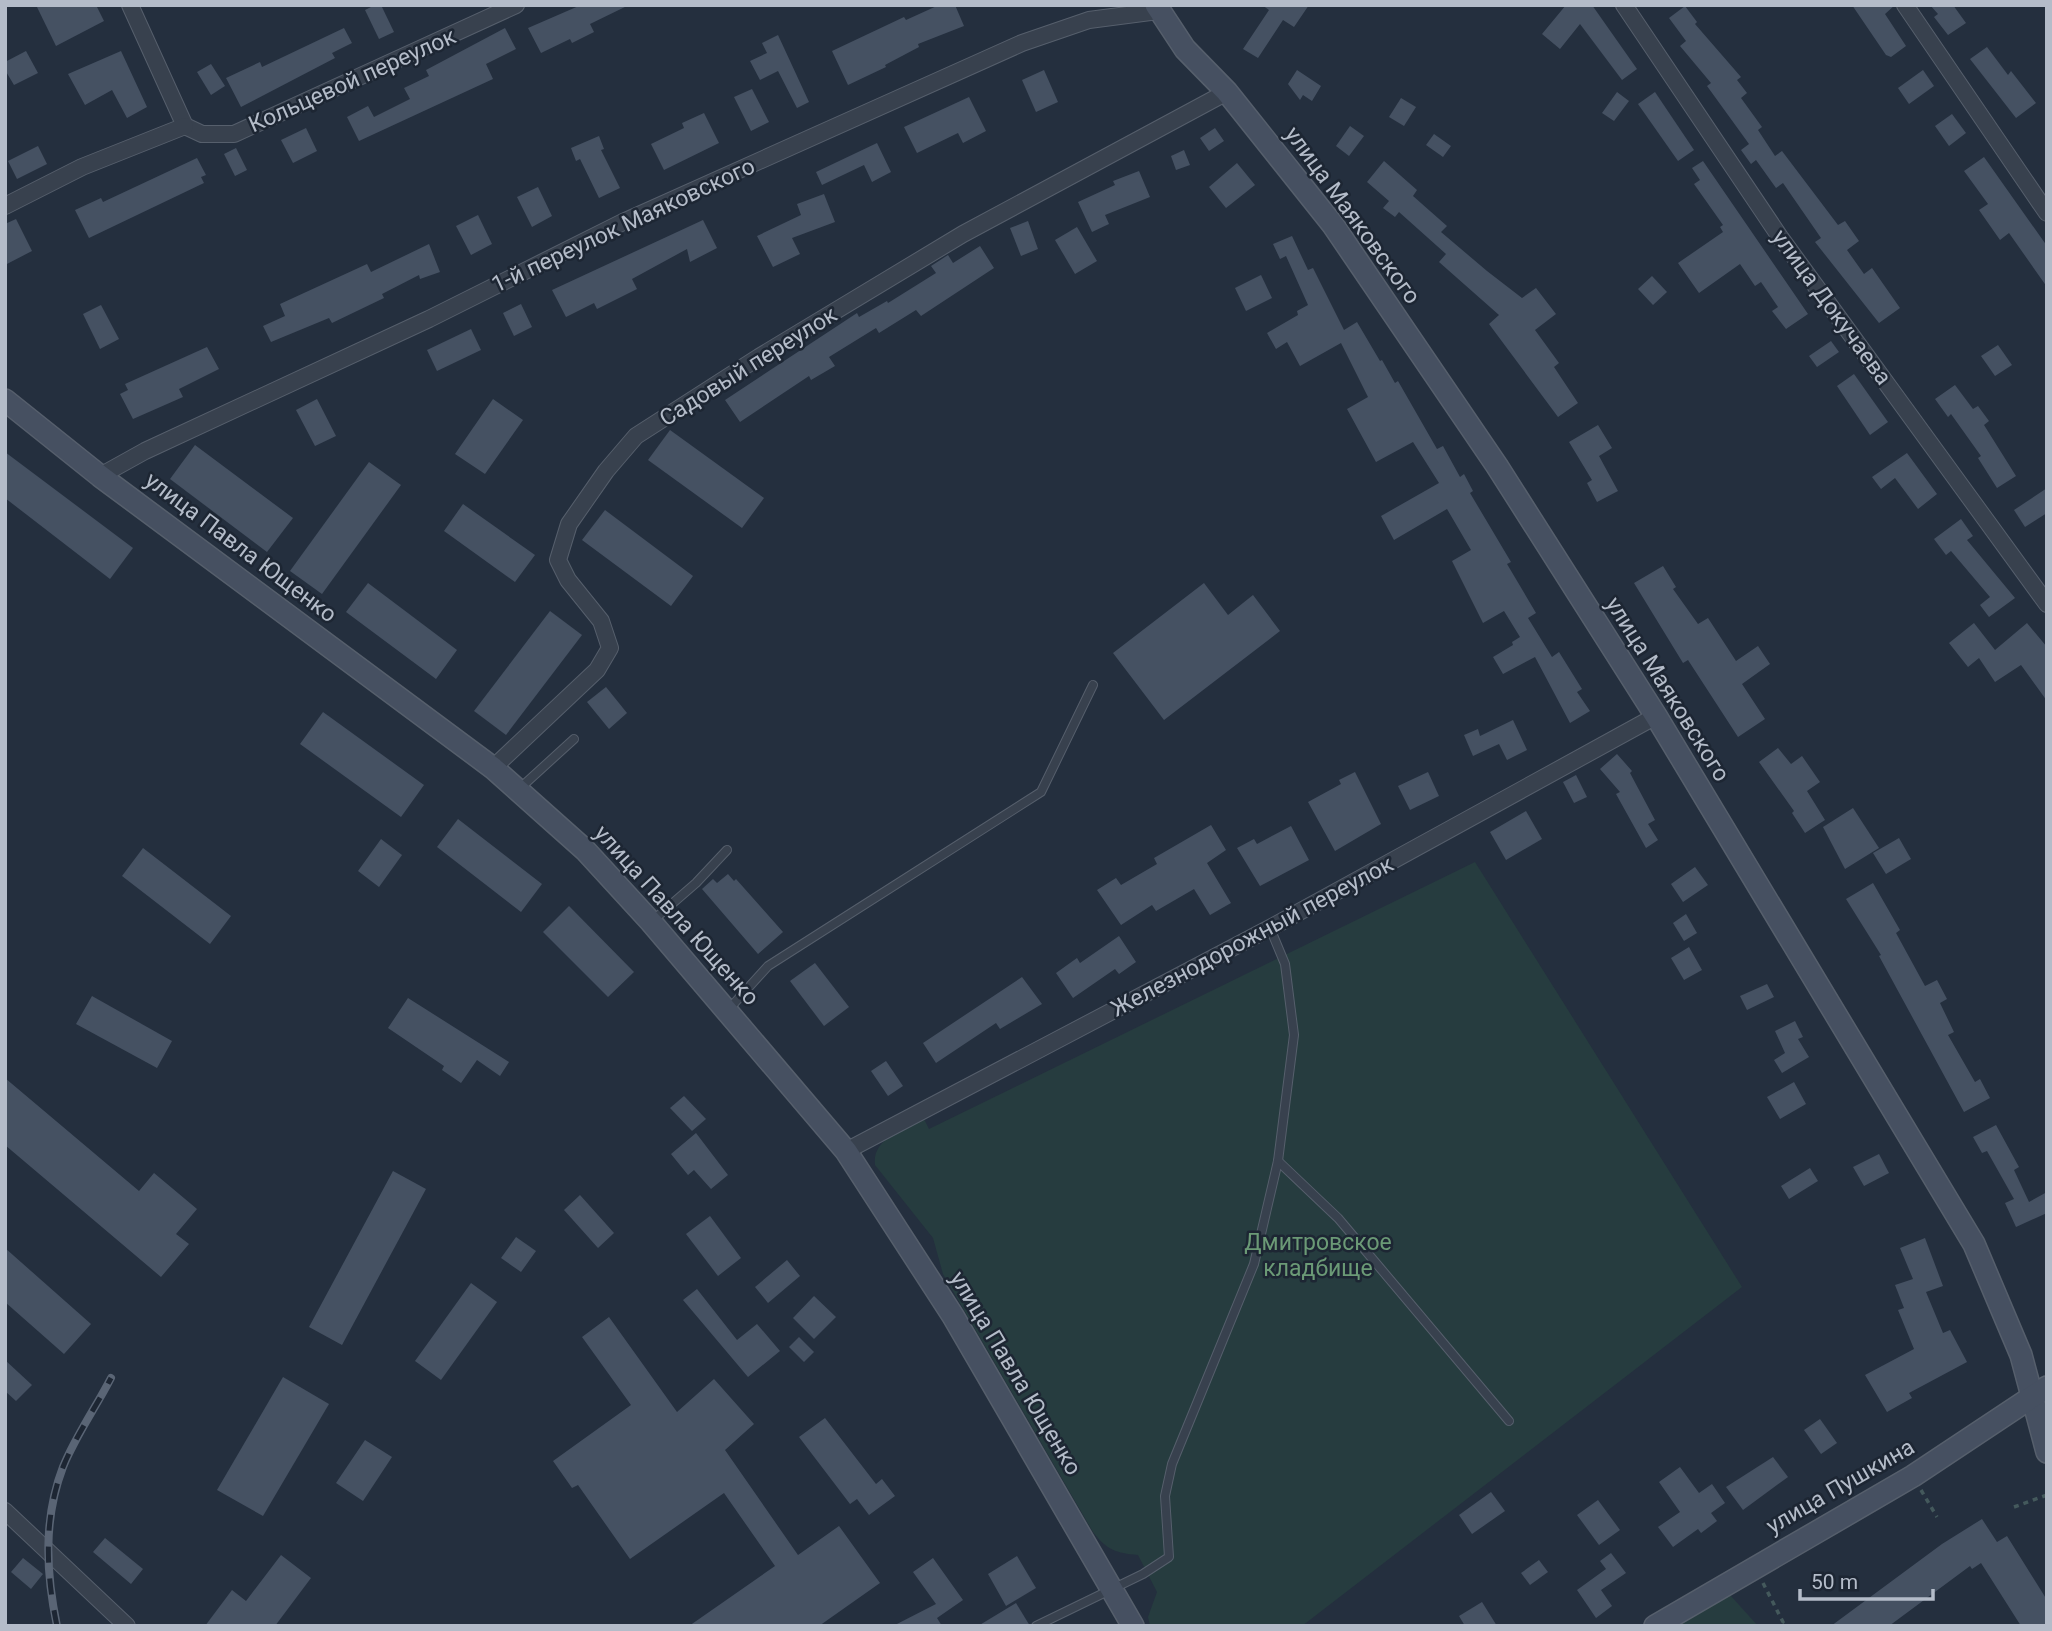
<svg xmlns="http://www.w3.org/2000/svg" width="2052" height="1631" font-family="Roboto,sans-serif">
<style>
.green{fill:#263c3f}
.building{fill:#455162}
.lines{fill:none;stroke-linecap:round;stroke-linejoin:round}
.lane-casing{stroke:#565f6c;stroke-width:10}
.street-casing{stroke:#565f6c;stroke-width:18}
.secondary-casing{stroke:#565f6c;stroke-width:24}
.path{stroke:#44595c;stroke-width:3.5;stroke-dasharray:5 5;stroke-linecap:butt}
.lane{stroke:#38414e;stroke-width:8}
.street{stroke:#38414e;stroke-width:16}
.secondary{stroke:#465061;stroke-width:21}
.rail-casing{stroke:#5a6575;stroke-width:8}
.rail{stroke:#1d2633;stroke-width:5;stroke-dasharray:16;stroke-linecap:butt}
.labels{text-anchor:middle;stroke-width:5;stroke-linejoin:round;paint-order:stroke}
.street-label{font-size:23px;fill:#b4bcc9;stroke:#1d2633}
.park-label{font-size:23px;fill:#6b9a76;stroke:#1d2633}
</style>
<rect width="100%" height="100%" fill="#242f3e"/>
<g class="green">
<path d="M1475 862 1742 1287 1302 1626H1150L1148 1617 1157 1592 1138 1555C1116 1553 1107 1550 1093 1532L943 1274 933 1238 875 1165C872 1139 903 1129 923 1117L929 1129Z"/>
<path d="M1721 1585 1758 1626H1660Z"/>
</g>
<g class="building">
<path d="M36 5H96L104 21 56 46Z"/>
<path d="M375 5H381L394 32 379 39 365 10Z"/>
<path d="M581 5H629L590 24 594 32 572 43 570 39 541 53 528 28Z"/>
<path d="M939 5H955L964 26 918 44 919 47 885 65 886 67 848 85 832 51 904 17 906 20Z"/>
<path d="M1262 5H1309L1294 27 1283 20 1258 58 1243 49 1269 10Z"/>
<path d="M1566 5H1592L1637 69 1622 80 1580 24 1560 49 1542 34Z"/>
<path d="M1852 5H1895L1885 14 1906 46 1891 57 1886 55Z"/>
<path d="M1930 5H1953L1966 23 1948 35 1934 17 1938 14Z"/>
<path d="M1685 6 1697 22 1695 24 1741 77 1737 80 1747 93 1741 98 1762 127 1758 130 1775 156 1782 151 1838 225 1845 221 1859 241 1847 250 1864 274 1872 268 1900 308 1879 323 1815 242 1821 238 1783 183 1776 188 1756 160 1751 164 1741 150 1749 144 1707 86 1711 83 1680 46 1686 41 1669 18Z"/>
<path d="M344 28 352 43 332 53 335 58 241 107 226 78 260 62 262 67Z"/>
<path d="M505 28 516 49 486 64 493 79 359 141 347 117 368 106 374 117 410 99 404 88 429 76 426 70Z"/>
<path d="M778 35 809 102 797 108 778 71 760 80 750 61 767 53 762 43Z"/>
<path d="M1987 47 2008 75 2011 71 2036 103 2016 118 1970 59Z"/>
<path d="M26 51 38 73 14 85 5 70V62Z"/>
<path d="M121 51 147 107 127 118 112 90 85 105 68 74Z"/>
<path d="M211 64 225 86 211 95 197 72Z"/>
<path d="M1044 70 1058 102 1036 112 1022 80Z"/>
<path d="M1297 70 1321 86 1312 101 1303 95 1300 100 1288 84Z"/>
<path d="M1923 70 1934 86 1909 104 1898 88Z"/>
<path d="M752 89 769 122 751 131 734 97Z"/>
<path d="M1617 92 1629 101 1614 121 1602 113Z"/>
<path d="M1655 92 1694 150 1678 161 1638 104Z"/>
<path d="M969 97 986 131 963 143 958 133 917 153 904 127Z"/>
<path d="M1401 98 1416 107 1404 126 1389 117Z"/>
<path d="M704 113 719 143 664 170 651 144 684 128 682 123Z"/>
<path d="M1952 114 1966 133 1949 146 1935 126Z"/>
<path d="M1350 126 1364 136 1349 156 1336 146Z"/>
<path d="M306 128 317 151 293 163 281 140Z"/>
<path d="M1215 128 1224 141 1209 151 1200 138Z"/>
<path d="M1434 134 1451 146 1443 157 1426 145Z"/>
<path d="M599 136 604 149 601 150 620 188 599 198 580 159 576 161 571 148Z"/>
<path d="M877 143 891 172 872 182 864 165 822 185 816 172Z"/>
<path d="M38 146 47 164 17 179 8 161Z"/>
<path d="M236 148 247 170 235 176 224 154Z"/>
<path d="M1184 150 1190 165 1176 170 1171 156Z"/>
<path d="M1984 157 2047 246V287L2009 233 2000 240 1979 210 1988 204 1964 171Z"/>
<path d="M197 158 206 175 201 177 204 183 89 238 75 210 101 198 103 202Z"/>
<path d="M1384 161 1417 190 1413 196 1447 226 1441 232 1487 271 1522 298 1536 288 1556 314 1535 330 1559 363 1554 367 1578 403 1558 417 1489 324 1499 315 1439 262 1446 254 1399 212 1395 217 1383 208 1389 201 1367 182Z"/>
<path d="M1703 161 1808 314 1786 329 1772 311 1778 307 1761 282 1755 286 1740 264 1699 293 1678 263 1723 232 1720 227 1723 225 1694 184 1700 180 1692 168Z"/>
<path d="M1237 163 1255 185 1226 208 1209 187Z"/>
<path d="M1139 171 1150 197 1105 215 1109 224 1092 232 1078 202 1115 185 1113 181Z"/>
<path d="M538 187 552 216 532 227 517 197Z"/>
<path d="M824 194 835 222 792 238 800 254 773 267 757 236 801 215 797 204Z"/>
<path d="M478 215 492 244 471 255 456 226Z"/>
<path d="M16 219 32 251 5 265V224Z"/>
<path d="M703 220 717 248 690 262 687 249 632 279 637 289 597 309 594 303 566 317 552 290Z"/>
<path d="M1028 221 1038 249 1021 256 1010 228Z"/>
<path d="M1077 227 1097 261 1075 274 1055 240Z"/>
<path d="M1292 236 1308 270 1313 268 1344 330 1357 322 1380 361 1382 360 1395 383 1398 381 1437 449 1443 446 1460 477 1464 474 1473 491 1470 493 1511 562 1507 564 1536 613 1528 618 1552 657 1559 652 1582 689 1577 692 1590 711 1570 723 1535 657 1503 674 1493 657 1513 645 1512 642 1520 637 1504 611 1483 623 1452 561 1471 550 1447 509 1394 540 1381 516 1439 483 1413 442 1376 462 1347 409 1368 397 1341 343 1300 366 1287 342 1276 349 1267 333 1298 315 1297 311 1308 305 1286 256 1280 259 1273 244Z"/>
<path d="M429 244 440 272 420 279 419 275 382 294 384 298 332 323 329 318 271 342 263 326 285 316 280 304 367 264 371 272Z"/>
<path d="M980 246 994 268 921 316 916 310 879 333 876 328 829 357 835 366 811 380 809 376 740 422 725 400 857 313 859 317 887 301 888 303 936 273 931 266 948 255 953 263Z"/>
<path d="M1261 275 1272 298 1246 311 1235 288Z"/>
<path d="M1652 276 1667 292 1653 305 1638 289Z"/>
<path d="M521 304 532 327 514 336 503 313Z"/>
<path d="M101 305 119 339 100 349 83 314Z"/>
<path d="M471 329 481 350 437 371 427 350Z"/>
<path d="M1831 341 1839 352 1817 367 1809 356Z"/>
<path d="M1998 345 2012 365 1995 376 1981 356Z"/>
<path d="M207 347 219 369 179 389 183 397 133 419 120 394 128 390 125 384Z"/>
<path d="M1854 374 1888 422 1870 435 1837 386Z"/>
<path d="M1955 385 1973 409 1978 406 1989 421 1984 425 2016 476 1997 488 1978 458 1981 456 1951 414 1948 417 1935 399Z"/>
<path d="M317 399 336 436 315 446 296 410Z"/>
<path d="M493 399 523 420 485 474 455 454Z"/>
<path d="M1598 425 1612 448 1599 456 1618 491 1597 502 1587 483 1592 480 1569 442Z"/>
<path d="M670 430 764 498 742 528 648 460Z"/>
<path d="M195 445 293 518 267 552 170 479Z"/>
<path d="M5 452 133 548 110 579 5 498Z"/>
<path d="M1907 453 1937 494 1918 509 1895 478 1881 489 1872 477Z"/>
<path d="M369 462 401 485 322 594 290 571Z"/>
<path d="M2047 488V513L2025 527 2014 510Z"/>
<path d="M463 504 535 555 515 582 444 531Z"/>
<path d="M605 510 693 576 671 606 582 540Z"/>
<path d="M1961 519 1973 536 1967 540 2015 598 1989 617 1980 605 1990 597 1951 551 1946 555 1934 539Z"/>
<path d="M1663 566 1676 587 1673 589 1698 624 1708 618 1736 661 1758 646 1770 664 1742 684 1765 719 1738 737 1688 660 1683 663 1634 583Z"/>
<path d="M368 583 457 650 436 679 346 612Z"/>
<path d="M1204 583 1228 615 1253 595 1280 631 1164 720 1113 653Z"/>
<path d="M550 611 582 635 506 735 474 711Z"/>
<path d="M1974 623 1995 650 2027 623 2047 647V701L2021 665 1995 682 1979 658 1968 667 1949 643Z"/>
<path d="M606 687 627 713 609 729 587 702Z"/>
<path d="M323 712 424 785 401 817 300 744Z"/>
<path d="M1513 720 1527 750 1507 760 1499 744 1473 756 1464 735 1478 729 1480 736Z"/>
<path d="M1778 748 1791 764 1802 756 1820 782 1807 791 1825 820 1805 833 1792 813 1794 811 1759 762Z"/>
<path d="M1617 754 1632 771 1630 773 1655 820 1648 824 1658 840 1646 848 1616 794 1620 792 1600 769Z"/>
<path d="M1355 772 1381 824 1335 851 1308 802 1341 784 1339 780Z"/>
<path d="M1428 772 1439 796 1410 810 1398 786Z"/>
<path d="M1576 775 1587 797 1574 803 1563 782Z"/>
<path d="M1853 808 1879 848 1845 869 1823 827Z"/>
<path d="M1526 811 1542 839 1506 860 1490 832Z"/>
<path d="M458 819 542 884 521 912 437 847Z"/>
<path d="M1211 825 1226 850 1207 863 1231 903 1210 915 1194 889 1156 911 1152 905 1121 925 1097 890 1116 878 1121 885 1157 864 1154 858Z"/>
<path d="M1291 826 1309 860 1260 886 1237 848 1254 839 1257 844Z"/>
<path d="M1899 838 1911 859 1886 874 1873 853Z"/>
<path d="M381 839 402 855 379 887 358 871Z"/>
<path d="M143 848 231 916 210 944 122 876Z"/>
<path d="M1695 867 1708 885 1683 902 1671 884Z"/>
<path d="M728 874 734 881 736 879 783 932 758 954 702 889 713 879 717 883Z"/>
<path d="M1873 883 1900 930 1896 933 1925 986 1937 980 1947 999 1940 1003 1954 1032 1948 1035 1975 1082 1980 1079 1990 1098 1964 1112 1879 956 1881 955 1846 899Z"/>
<path d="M569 906 634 972 608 997 543 932Z"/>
<path d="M1686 914 1697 933 1684 941 1673 923Z"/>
<path d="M1119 936 1136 962 1119 974 1115 969 1073 998 1056 973 1077 958 1080 963Z"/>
<path d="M1689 947 1702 970 1684 980 1671 958Z"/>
<path d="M815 963 849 1007 824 1026 790 981Z"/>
<path d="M1022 977 1042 1004 1000 1029 996 1023 936 1063 923 1043Z"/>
<path d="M1767 984 1774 997 1747 1010 1740 996Z"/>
<path d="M92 996 172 1041 157 1068 76 1024Z"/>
<path d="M408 998 509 1062 500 1076 477 1060 461 1083 442 1070 444 1066 388 1028Z"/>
<path d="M1795 1021 1803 1037 1798 1039 1809 1057 1782 1073 1774 1060 1785 1053 1775 1031Z"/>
<path d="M886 1061 903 1086 888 1096 871 1071Z"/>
<path d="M5 1078 139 1191 154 1173 197 1209 176 1234 189 1244 161 1277 5 1145Z"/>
<path d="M1794 1082 1806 1104 1780 1119 1767 1097Z"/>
<path d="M684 1096 706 1119 692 1131 670 1108Z"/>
<path d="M1996 1125 2019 1167 2014 1170 2029 1202 2047 1192V1213L2016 1227 2005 1203 2014 1199 1987 1151 1982 1153 1973 1137Z"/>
<path d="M696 1133 728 1175 711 1189 694 1170 688 1175 671 1154Z"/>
<path d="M1879 1154 1889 1173 1864 1186 1853 1167Z"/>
<path d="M1810 1168 1818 1181 1789 1199 1781 1186Z"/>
<path d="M393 1171 426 1189 342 1345 309 1327Z"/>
<path d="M580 1195 614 1233 598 1248 564 1210Z"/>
<path d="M710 1216 741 1258 718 1276 686 1234Z"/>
<path d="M516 1237 536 1251 521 1272 501 1258Z"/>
<path d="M1925 1238 1943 1286 1926 1292 1943 1333 1950 1330 1967 1362 1909 1393 1912 1398 1887 1412 1865 1375 1914 1349 1898 1310 1904 1308 1895 1285 1913 1279 1900 1248Z"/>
<path d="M5 1248 91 1324 64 1354 5 1302Z"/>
<path d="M787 1260 800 1276 768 1303 755 1287Z"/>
<path d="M471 1283 497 1302 441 1380 415 1361Z"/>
<path d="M697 1289 737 1340 757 1324 780 1351 748 1377 683 1300Z"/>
<path d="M814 1296 836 1317 814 1339 793 1318Z"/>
<path d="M609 1317 677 1412 714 1379 754 1424 725 1450 798 1555 839 1526 880 1583 819 1626H689L775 1566 724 1493 630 1559 578 1485 572 1488 553 1461 631 1405 582 1337Z"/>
<path d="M799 1337 814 1352 804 1362 789 1347Z"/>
<path d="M5 1360 32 1385 16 1401 5 1391Z"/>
<path d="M283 1377 329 1404 263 1516 217 1490Z"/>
<path d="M825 1418 876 1484 882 1479 895 1496 869 1515 857 1499 850 1504 799 1437Z"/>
<path d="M1820 1419 1837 1443 1821 1454 1804 1430Z"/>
<path d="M365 1440 392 1457 363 1501 336 1483Z"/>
<path d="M1773 1457 1788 1477 1743 1510 1726 1487Z"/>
<path d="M1680 1467 1699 1493 1712 1484 1725 1503 1711 1513 1717 1521 1701 1533 1698 1529 1673 1547 1658 1527 1680 1512 1659 1482Z"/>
<path d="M1491 1492 1505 1511 1472 1534 1459 1515Z"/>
<path d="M1598 1500 1620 1530 1599 1545 1577 1515Z"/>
<path d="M1982 1519 1997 1542 2007 1536 2047 1600V1626H2021L1981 1563 1972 1569 1970 1566 1889 1626H1831L1942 1544Z"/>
<path d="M105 1538 143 1569 131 1584 93 1552Z"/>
<path d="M1611 1553 1626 1573 1601 1590 1612 1606 1596 1618 1577 1590 1606 1569 1600 1561Z"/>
<path d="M281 1555 311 1578 275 1626H205L232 1590 246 1601Z"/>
<path d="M1017 1556 1036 1588 1006 1606 988 1574Z"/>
<path d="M23 1558 43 1574 31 1589 11 1572Z"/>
<path d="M933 1558 963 1600 937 1618 942 1626H893L936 1604 913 1572Z"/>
<path d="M1539 1560 1548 1572 1530 1585 1521 1573Z"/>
<path d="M1482 1602 1497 1626H1465L1459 1616Z"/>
<path d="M1016 1603 1030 1626H978Z"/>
</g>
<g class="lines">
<g class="lane-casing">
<g id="lane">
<path d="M518 790 574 739"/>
<path d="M651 922 696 883 727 850"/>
<path d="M729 1009 768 966 1041 792 1093 685"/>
<path d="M1278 1161 1338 1218 1509 1421"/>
<path d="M1036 1626 1143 1574 1169 1557 1165 1496 1172 1464 1254 1264 1278 1161 1294 1035 1285 964 1270 928"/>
</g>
</g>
<g class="street-casing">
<g id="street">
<path d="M130 5 185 126 202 134H234L516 5"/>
<path d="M1624 5 1780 237 2047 604"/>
<path d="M1905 5 2047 213"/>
<path d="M5 206 82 167 185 126"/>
<path d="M100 476 145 451 429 319 623 222 1022 43 1089 20 1158 11"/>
<path d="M493 768 597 670 610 648 601 621 568 580 558 560 569 524 606 471 636 436 759 357 963 234 1227 92"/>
<path d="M846 1151 1270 928 1656 716"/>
<path d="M5 1511 127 1626"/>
</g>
</g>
<g class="secondary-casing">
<g id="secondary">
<path d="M1156 5 1185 49 1227 92 1333 225 1497 466 1656 716 1974 1244 2021 1355 2047 1452"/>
<path d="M5 400 100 476 493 768 585 850 651 922 846 1151 953 1316 1133 1626"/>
<path d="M1655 1626 1913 1476 2047 1387"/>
</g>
</g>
<g class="path">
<path d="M1921 1490 1937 1517"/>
<path d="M2014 1507 2047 1495"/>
<path d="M1763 1583 1783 1622 1777 1626"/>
</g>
<use href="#lane" class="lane"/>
<use href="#street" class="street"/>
<use href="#secondary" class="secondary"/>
<g class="rail-casing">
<path id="rail" d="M57 1626C46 1573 43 1519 63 1467 75 1437 96 1407 111 1378"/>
</g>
<use href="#rail" class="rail"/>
</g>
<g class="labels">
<g class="street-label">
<text transform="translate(352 80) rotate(-24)" y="8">Кольцевой переулок</text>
<text transform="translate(1353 215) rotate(54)" y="8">улица Маяковского</text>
<text transform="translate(623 225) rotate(-25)" y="8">1-й переулок Маяковского</text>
<text transform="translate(1832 307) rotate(54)" y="8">улица Докучаева</text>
<text transform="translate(748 366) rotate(-32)" y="8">Садовый переулок</text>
<text transform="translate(241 547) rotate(37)" y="8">улица Павла Ющенко</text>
<text transform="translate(1668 689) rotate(58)" y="8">улица Маяковского</text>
<text transform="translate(677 915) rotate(48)" y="8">улица Павла Ющенко</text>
<text transform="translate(1252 936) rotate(-28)" y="8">Железнодорожный переулок</text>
<text transform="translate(1016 1373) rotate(59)" y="8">улица Павла Ющенко</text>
<text transform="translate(1840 1486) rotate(-30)" y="8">улица Пушкина</text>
</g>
<g class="park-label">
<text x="1318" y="1250">Дмитровское<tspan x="1318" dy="26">кладбище</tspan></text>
</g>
</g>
<rect width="2052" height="1631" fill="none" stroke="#b4bcc9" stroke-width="14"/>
<path d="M1800 1589v10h133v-10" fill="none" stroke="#b4bcc9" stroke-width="3.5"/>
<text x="1811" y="1589" font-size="21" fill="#b4bcc9" stroke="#1d2633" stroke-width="5" paint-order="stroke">50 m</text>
</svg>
